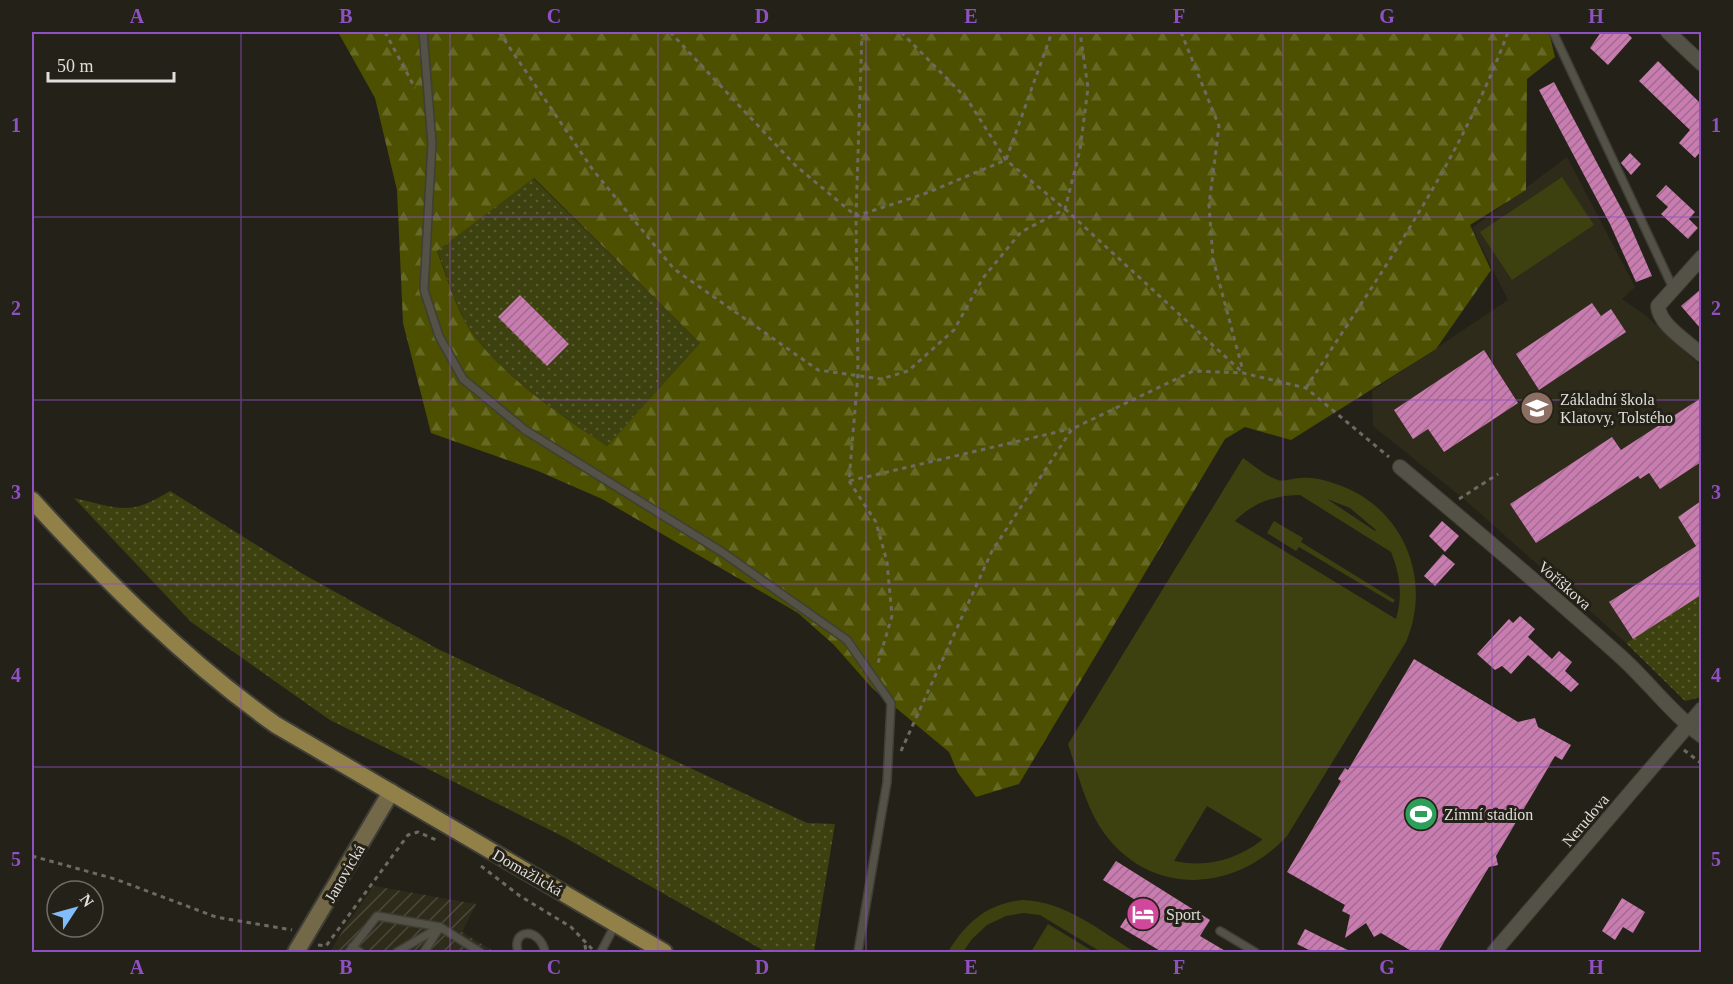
<svg xmlns="http://www.w3.org/2000/svg" width="1733" height="984" font-family="'Times New Roman',serif">
<style>
.built{fill:#2e2b1b}
.industrial{fill:url(#industrial-furrows)}
.green{fill:url(#green-dots)}
.forest{fill:url(#forest-firs);fill-rule:evenodd}
.pitch{fill:#3d400f;fill-rule:evenodd}
.building{fill:url(#building-hatch)}
.lines{fill:none;stroke-linecap:round;stroke-linejoin:round}
.service-casing{stroke:#3f3e37;stroke-width:10}
.minor-casing{stroke:#3f3e37;stroke-width:16}
.secondary-casing{stroke:#3f3e37;stroke-width:20}
.primary-casing{stroke:#3f3e37;stroke-width:20}
.path{stroke:#6c6b62;stroke-width:3;stroke-dasharray:4.5 4.5;stroke-linecap:butt}
.service{stroke:#545247;stroke-width:7}
.minor{stroke:#545247;stroke-width:14}
.secondary{stroke:#736948;stroke-width:16}
.primary{stroke:#928049;stroke-width:16}
.grid{fill:none;stroke:#8f50c4;stroke-width:1.5;stroke-opacity:0.55}
.labels{text-anchor:middle;stroke-width:6;stroke-linejoin:round;paint-order:stroke}
.poi-label{font-size:16px;fill:#dfded8;stroke:#242218;text-anchor:start}
.street-label{font-size:16px;fill:#dfded8;stroke:#242218}
.neatline{fill:none;stroke:#8f50c4;stroke-width:2}
.grid-label{font-size:20px;text-anchor:middle;font-weight:bold;fill:#8f50c4}
</style>
<defs>
<pattern id="industrial-furrows" width="10" height="10" patternUnits="userSpaceOnUse" patternTransform="scale(1.5)"><rect width="10" height="10" fill="#2e2b1b"/><path d="M-1 1l2-2M0 10L10 0M9 11l2-2" fill="none" stroke="#4c493b"/></pattern>
<pattern id="green-dots" width="8" height="8" patternUnits="userSpaceOnUse" patternTransform="scale(1.5)"><rect width="8" height="8" fill="#3d400f"/><path d="M2 2h.1M6 6h.1" fill="none" stroke="#595b31" stroke-width="1.8" stroke-linecap="round"/></pattern>
<pattern id="forest-firs" width="22" height="20" patternUnits="userSpaceOnUse" patternTransform="scale(1.5)"><rect width="22" height="20" fill="#4c5000"/><path d="M5 1l3.5 6h-7zM16 11l3.5 6h-7z" fill="#656924"/></pattern>
<pattern id="building-hatch" width="6" height="6" patternUnits="userSpaceOnUse" patternTransform="scale(1.5)"><rect width="6" height="6" fill="#c97cb0"/><path d="M-1 1l2-2M0 6l6-6M5 7l2-2" fill="none" stroke="#a16b8f"/></pattern>
</defs>
<rect width="100%" height="100%" fill="#242218"/>
<path class="built" d="M1567 157 1635 287 1622 299 1644 314 1701 366V595L1626 643 1465 500 1373 426 1372 391 1508 300 1472 228Z"/>
<path class="industrial" d="M374 886 476 904 462 932 495 952H330L348 922Z"/>
<g class="green">
<path d="M533 178 700 343 607 446C562 415 511 383 476 338 457 314 448 279 437 250Z"/>
<path d="M170 491 303 574 438 649 807 823 835 824 814 952H766L564 837 330 720 191 622 74 498C120 508 128 517 170 491Z"/>
<path d="M1701 595V697L1685 701 1626 643Z"/>
</g>
<path class="forest" d="M338 32H1549L1555 57 1527 79 1526 190 1470 225 1491 270 1436 349 1291 440 1245 427 1225 439 1019 784 976 797 958 773 949 752 872 688 834 645 798 613 602 499 538 471 431 433 403 323 397 190 375 98ZM534 178 700 343 607 446C561 415 511 383 476 338 457 314 448 280 437 251Z"/>
<g class="pitch">
<path d="M1562 177 1594 225 1512 280 1480 232Z"/>
<path d="M1243 458C1253 465 1266 476 1278 480 1284 482 1293 478 1300 478 1312 477 1325 480 1336 484 1403 506 1433 579 1406 642L1287 836C1236 892 1152 898 1104 833 1086 808 1078 774 1068 744ZM1300 495 1391 552C1400 574 1403 596 1396 619L1235 521C1252 503 1276 495 1300 495ZM1327 499 1350 508 1376 530 1375 531ZM1207 806 1262 839V840C1236 860 1206 868 1174 861Z"/>
<path d="M1274 521 1303 538 1301 542 1395 600 1393 603 1299 547 1296 551 1267 533Z"/>
<path d="M1022 900C1065 901 1100 931 1135 952H1101L1040 915 1023 913 1006 916 987 925 972 939 963 952H948C966 923 986 904 1022 900Z"/>
<path d="M1048 924 1094 952H1031Z"/>
</g>
<g class="building">
<path d="M1601 32H1626L1632 38 1608 65 1590 48Z"/>
<path d="M1658 61 1701 104V151L1695 158 1679 143 1690 130 1639 81Z"/>
<path d="M1554 82 1629 223 1652 276 1636 282 1610 224 1539 90Z"/>
<path d="M1630 153 1641 164 1631 175 1621 163Z"/>
<path d="M1666 185 1695 212 1689 219 1698 228 1688 239 1661 214 1668 207 1656 196Z"/>
<path d="M1701 289V329L1681 306Z"/>
<path d="M520 295 569 344 547 366 498 317Z"/>
<path d="M1592 303 1601 316 1611 309 1626 332 1539 390 1516 354Z"/>
<path d="M1484 350 1518 403 1444 452 1428 429 1413 439 1394 410Z"/>
<path d="M1701 398V462L1660 489 1649 473 1640 479 1638 476 1536 543 1510 504 1612 437 1621 450Z"/>
<path d="M1701 501V595L1633 639 1609 602 1696 546 1678 517Z"/>
<path d="M1442 521 1459 536 1445 552 1429 536Z"/>
<path d="M1443 554 1455 564 1435 586 1424 576Z"/>
<path d="M1520 616 1535 629 1528 637 1552 659 1559 651 1572 662 1565 671 1579 684 1571 692 1528 655 1511 674 1502 666 1495 670 1477 654 1509 619 1513 623Z"/>
<path d="M1414 659 1518 722 1535 718 1538 727 1571 745 1562 760 1555 756 1496 856 1498 865 1489 867 1438 952H1413L1381 933 1374 937 1366 923 1345 938 1350 915 1342 911 1345 905 1287 872 1341 781 1338 779 1345 768 1348 770Z"/>
<path d="M1116 861 1210 920 1200 936 1227 952H1162L1120 927 1137 901 1103 880Z"/>
<path d="M1622 898 1645 912 1633 933 1623 927 1615 940 1602 931Z"/>
<path d="M1305 929 1327 940 1352 952H1313L1297 944Z"/>
</g>
<g class="lines">
<g class="service-casing">
<g id="service">
<path d="M423 32 432 143 424 290 439 336 463 379 525 430 722 552 847 640 891 703 887 782 858 952"/>
<path d="M1553 32 1673 288"/>
<path d="M1220 931 1255 952"/>
<path d="M352 947 360 952"/>
<path d="M349 952 377 916 440 927 480 952"/>
<path d="M397 952 440 927 424 952"/>
<path d="M518 952C511 928 540 927 545 952"/>
<path d="M601 952 616 923"/>
</g>
</g>
<g class="minor-casing">
<g id="minor">
<path d="M1668 32 1702 64"/>
<path d="M1702 257 1658 306C1659 325 1688 342 1702 355"/>
<path d="M1400 467C1474 529 1548 591 1620 656 1648 681 1671 713 1702 736"/>
<path d="M1494 952 1702 709"/>
</g>
</g>
<g class="secondary-casing">
<path id="secondary" d="M296 952 391 792"/>
</g>
<g class="primary-casing">
<path id="primary" d="M32 500C106 581 186 661 276 725L664 952"/>
</g>
<g class="path">
<path d="M385 32 415 88"/>
<path d="M499 32 593 170 674 269 818 370 881 379 908 371 954 330 983 278 1021 232 1065 209 1080 150 1088 88 1080 32"/>
<path d="M670 32 795 165 856 216 924 194 1006 160 1052 32"/>
<path d="M862 32 856 216 858 374 849 481 1070 429"/>
<path d="M901 32 967 99 1006 160 1065 209 1242 372"/>
<path d="M1181 32 1219 126 1209 205 1213 259 1243 371"/>
<path d="M1306 388C1380 274 1461 160 1508 32"/>
<path d="M849 481 876 522 887 562 892 616 878 663"/>
<path d="M1459 499 1498 474"/>
<path d="M1684 750 1702 764"/>
<path d="M901 751 992 551 1072 429 1193 371 1243 373 1306 388 1389 457"/>
<path d="M32 856 115 879 216 917 292 930"/>
<path d="M481 866 520 896 571 927 592 949"/>
<path d="M318 945 326 946 408 835 418 832 436 840"/>
<path d="M585 945 586 952"/>
</g>
<use href="#service" class="service"/>
<use href="#minor" class="minor"/>
<use href="#secondary" class="secondary"/>
<use href="#primary" class="primary"/>
</g>
<path class="grid" d="M241 32V952M450 32V952M658 32V952M866 32V952M1075 32V952M1283 32V952M1492 32V952M32 217H1702M32 400H1702M32 584H1702M32 767H1702"/>
<defs>
<g id="school-disc" transform="scale(1.725)"><circle r="9.5" fill="#8d6e63" stroke="#242218"/><path d="M0-5L7-2L0 1L-7-2ZM-4 1L0 2.5L4 1V4Q0 6-4 4Z" fill="#fff"/></g>
<g id="stadium-disc" transform="scale(1.725)"><circle r="9.5" fill="#2e9e5b" stroke="#242218"/><path d="M0-5a6.5 5 0 1 0 0 10a6.5 5 0 1 0 0-10ZM-3.5-1.8h7v3.6h-7Z" fill="#fff"/></g>
<g id="hotel-disc" transform="scale(1.725)"><circle r="9.5" fill="#d1479c" stroke="#242218"/><path d="M-6-4.5h1.5V1H6V5H4.5V3h-9V5H-6ZM-4 0a1.8 1.8 0 1 1 3.6 0ZM.5 0V-2.5h3Q6-2.5 6 0Z" fill="#fff"/></g>
</defs>
<g fill-rule="evenodd">
<use href="#school-disc" x="1537" y="408"/>
<use href="#stadium-disc" x="1421" y="814"/>
<use href="#hotel-disc" x="1143" y="914"/>
</g>
<g class="labels">
<g class="poi-label">
<text x="1560" y="405">Základní škola<tspan x="1560" dy="18">Klatovy, Tolstého</tspan></text>
<text x="1444" y="820">Zimní stadion</text>
<text x="1166" y="920">Sport</text>
</g>
<g class="street-label">
<text transform="translate(1565 585) rotate(41)" y="6">Voříškova</text>
<text transform="translate(1585 820) rotate(-50)" y="6">Nerudova</text>
<text transform="translate(528 872) rotate(30)" y="6">Domažlická</text>
<text transform="translate(344 873) rotate(-60)" y="6">Janovická</text>
</g>
</g>
<rect width="1733" height="984" fill="none" stroke="#242218" stroke-width="66"/>
<g transform="translate(75 909) rotate(54)"><circle r="28" fill="#242218" stroke="#6f6d65" stroke-width="1.5"/>
<path d="M0-4.5L10 22L0 15L-10 22Z" fill="#81bdfa"/>
<text y="-9" font-size="16" font-weight="bold" text-anchor="middle" fill="#dfded8">N</text>
</g>
<path d="M48 72v9h126v-9" fill="none" stroke="#dfded8" stroke-width="3"/>
<text x="57" y="72" font-size="18" fill="#dfded8" stroke="#242218" stroke-width="4.5" paint-order="stroke">50 m</text>
<rect x="33" y="33" width="1667" height="918" class="neatline"/>
<g class="grid-label">
<text x="137" y="23">A</text>
<text x="346" y="23">B</text>
<text x="554" y="23">C</text>
<text x="762" y="23">D</text>
<text x="971" y="23">E</text>
<text x="1179" y="23">F</text>
<text x="1387" y="23">G</text>
<text x="1596" y="23">H</text>
<text x="16" y="132">1</text>
<text x="1716" y="132">1</text>
<text x="16" y="315">2</text>
<text x="1716" y="315">2</text>
<text x="16" y="499">3</text>
<text x="1716" y="499">3</text>
<text x="16" y="682">4</text>
<text x="1716" y="682">4</text>
<text x="16" y="866">5</text>
<text x="1716" y="866">5</text>
<text x="137" y="974">A</text>
<text x="346" y="974">B</text>
<text x="554" y="974">C</text>
<text x="762" y="974">D</text>
<text x="971" y="974">E</text>
<text x="1179" y="974">F</text>
<text x="1387" y="974">G</text>
<text x="1596" y="974">H</text>
</g>
</svg>
